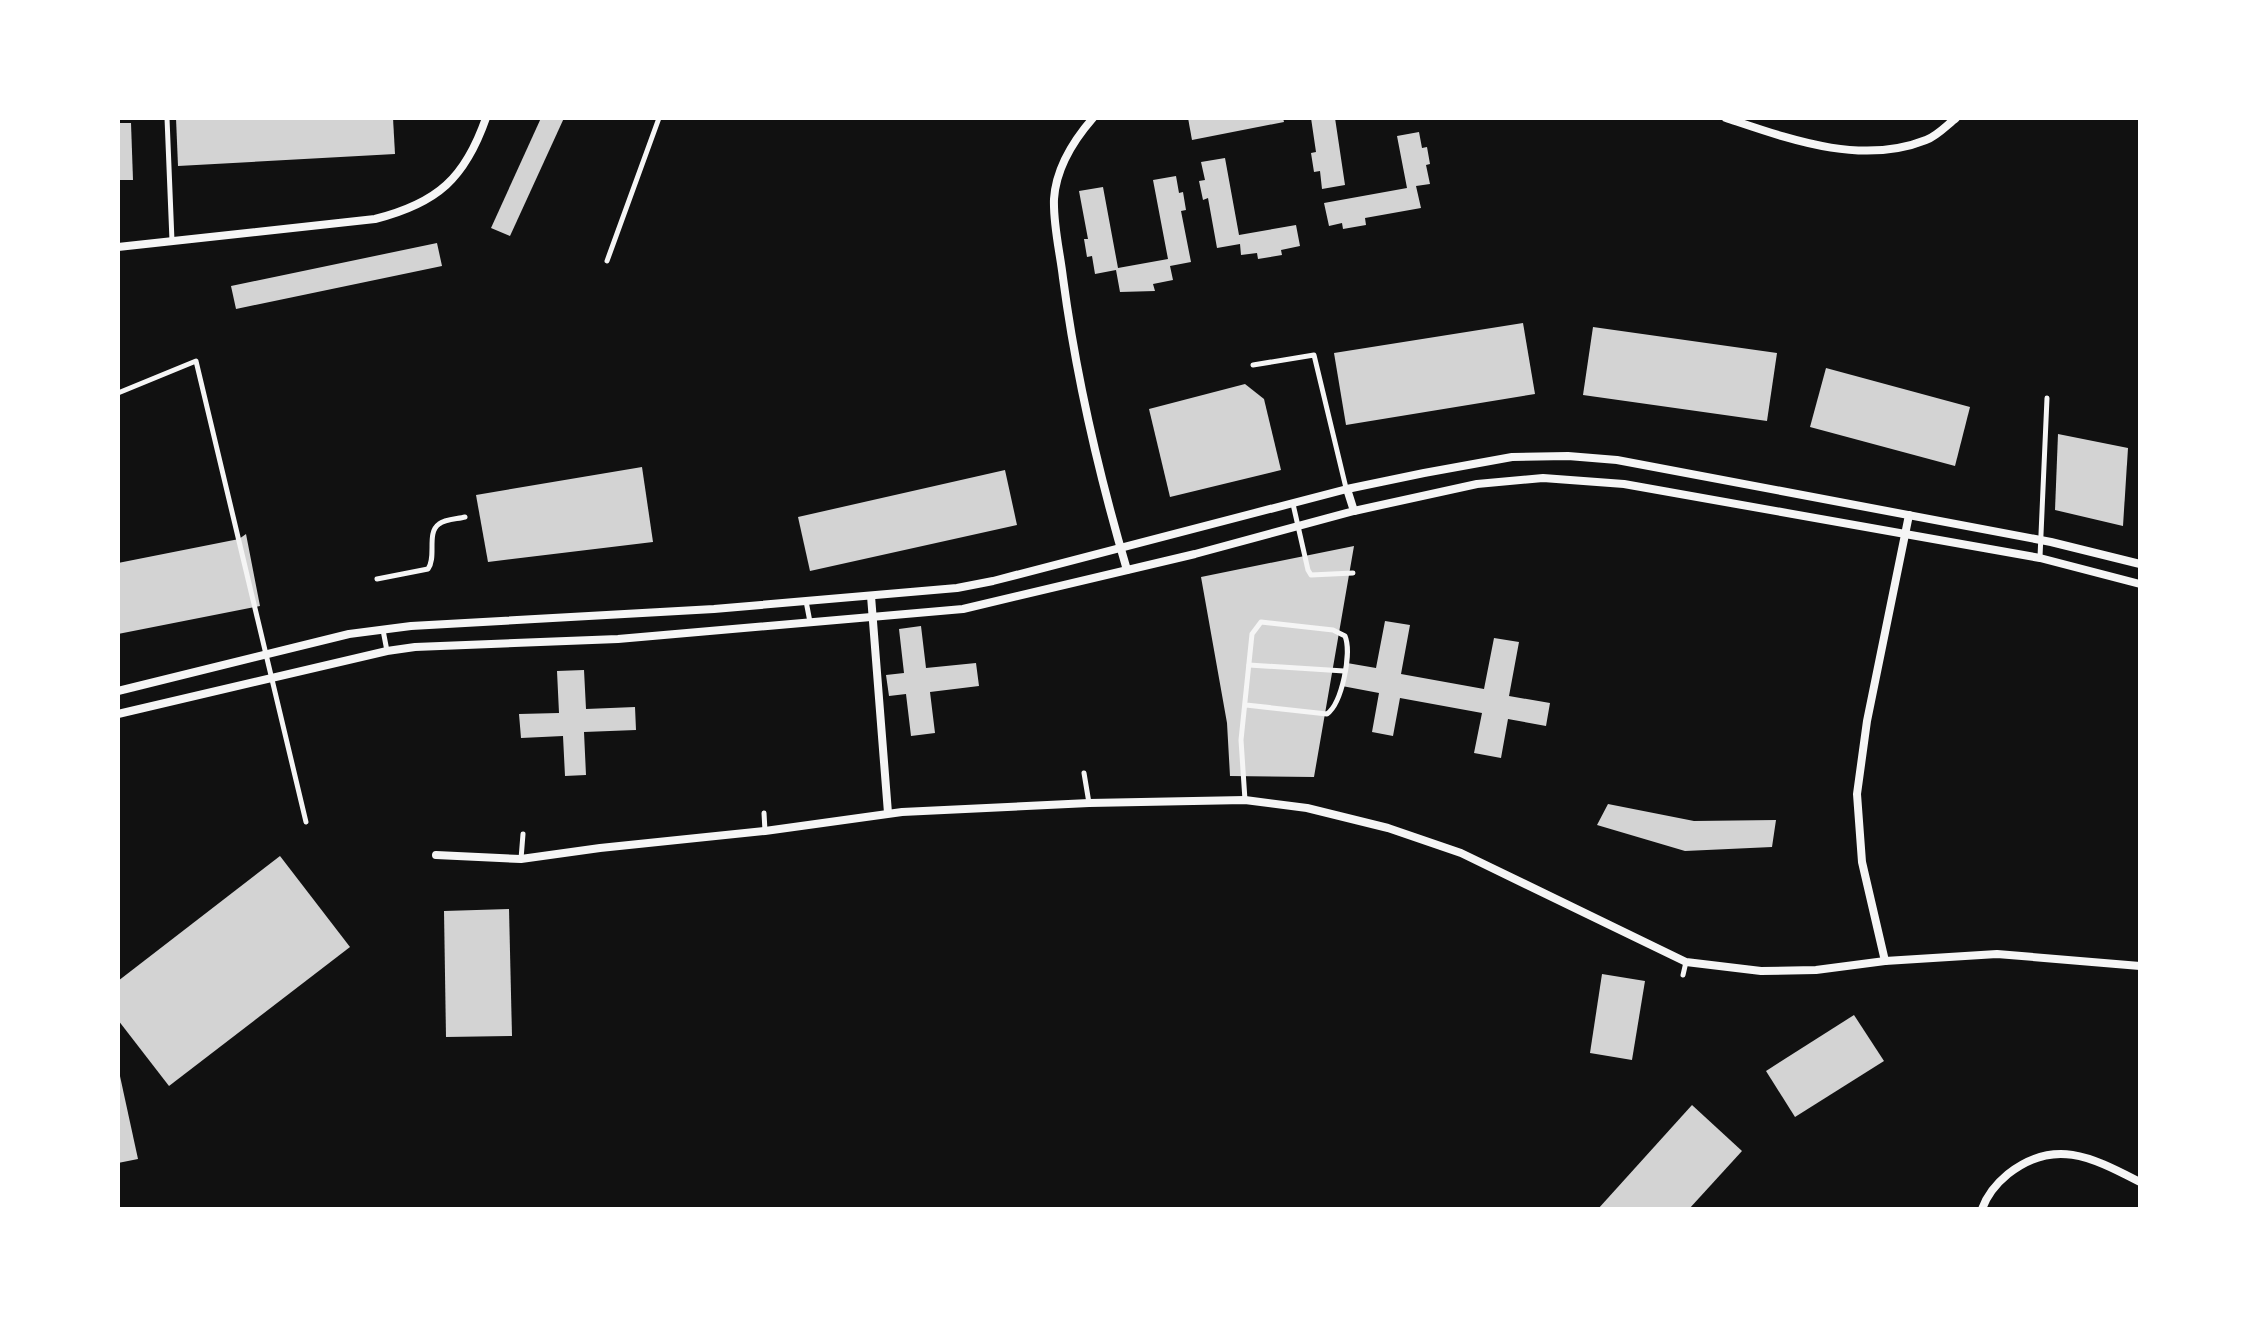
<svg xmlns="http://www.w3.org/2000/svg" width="2258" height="1327" font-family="'Fira Sans',sans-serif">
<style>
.building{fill:#d3d3d3}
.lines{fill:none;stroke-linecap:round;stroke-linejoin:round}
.service{stroke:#f5f5f5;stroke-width:5}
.minor{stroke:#f5f5f5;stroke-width:8}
</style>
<rect width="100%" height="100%" fill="#111"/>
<g class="building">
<path d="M176 118H393L395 154 178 166Z"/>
<path d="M541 118H564L510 236 491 228Z"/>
<path d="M1188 118H1283L1284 122 1192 140Z"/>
<path d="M1311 118H1335L1345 185 1322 189 1320 171 1314 172 1311 153 1316 152Z"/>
<path d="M118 123H131L133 180H118Z"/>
<path d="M1419 132 1422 148 1427 147 1430 164 1426 165 1430 184 1416 186 1421 208 1365 218 1366 225 1343 229 1342 223 1329 226 1324 203 1407 188 1397 136Z"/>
<path d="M1225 158 1239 235 1296 225 1300 246 1281 250 1282 255 1258 259 1257 253 1241 255 1240 244 1217 248 1208 198 1203 200 1199 181 1205 180 1201 162Z"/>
<path d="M1176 176 1179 193 1183 192 1186 210 1181 211 1191 262 1170 266 1173 280 1153 284 1155 291 1120 292 1116 270 1095 274 1092 256 1087 257 1084 239H1088L1079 191 1103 187 1118 268 1168 259 1153 180Z"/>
<path d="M437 243 442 266 236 309 231 286Z"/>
<path d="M1523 323 1535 394 1346 425 1334 353Z"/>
<path d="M1593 327 1777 353 1767 421 1583 395Z"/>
<path d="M1826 368 1970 407 1955 466 1810 427Z"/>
<path d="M1245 384 1264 399 1281 470 1170 497 1149 409Z"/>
<path d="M2058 434 2128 448 2123 526 2055 510Z"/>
<path d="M642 467 653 542 488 562 476 495Z"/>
<path d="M1005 470 1017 525 810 571 798 517Z"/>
<path d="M246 534 260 606 118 634V563L239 539Z"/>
<path d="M1354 546 1314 777 1230 776 1227 723 1201 577Z"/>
<path d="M1385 621 1410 625 1401 674 1484 689 1494 638 1519 642 1509 696 1550 703 1546 726 1508 719 1501 758 1474 753 1482 713 1400 698 1393 736 1372 732 1379 693 1342 686 1347 663 1376 668Z"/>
<path d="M921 626 926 668 976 663 979 686 930 692 935 733 911 736 906 694 889 696 886 675 904 673 899 629Z"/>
<path d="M584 670 586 709 635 707 636 730 584 732 586 775 565 776 563 736 521 738 519 714 559 713 557 671Z"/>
<path d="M1608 804 1694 821 1776 820 1772 847 1685 851 1597 825Z"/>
<path d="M280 856 350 947 169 1086 118 1020V981Z"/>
<path d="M509 909 512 1036 446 1037 444 911Z"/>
<path d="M1602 974 1645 981 1632 1060 1590 1053Z"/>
<path d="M1854 1015 1884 1061 1795 1117 1766 1071Z"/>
<path d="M118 1067 138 1159 118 1163Z"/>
<path d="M1692 1105 1742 1151 1689 1209H1598Z"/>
</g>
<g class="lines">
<g class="service">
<path d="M167 118 172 241"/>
<path d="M607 261 659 118"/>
<path d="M1253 365 1314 355 1346 488"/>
<path d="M118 393 196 361 306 822"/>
<path d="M1293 504 1308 570 1311 575 1353 573"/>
<path d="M2040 557 2047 398"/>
<path d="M377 579 428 569C437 557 426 533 439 524 445 519 458 519 465 517"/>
<path d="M806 601 810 622"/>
<path d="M383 630 387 651"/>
<path d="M1249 665 1344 671"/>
<path d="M1084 773 1089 803"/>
<path d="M1245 800 1241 740 1252 634 1261 622 1333 630 1345 636C1352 653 1342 703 1327 714L1246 705"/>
<path d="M764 813 765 831"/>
<path d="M521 859 523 834"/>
<path d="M1683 975 1686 962"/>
</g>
<g class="minor">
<path d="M1093 118C1073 141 1056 168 1054 199 1053 225 1060 252 1063 278 1076 376 1099 475 1127 570"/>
<path d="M1726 118C1789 139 1861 166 1926 140 1937 136 1947 125 1956 118"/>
<path d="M118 247 375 219C438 203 465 178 486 118"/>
<path d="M1347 489 1354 511"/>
<path d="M871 596 888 813"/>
<path d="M118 691 349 634 411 626 714 609 957 588 993 581 1347 489 1424 473 1512 457 1568 456 1617 460 2051 542 2140 564"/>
<path d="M118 714 387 651 415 647 618 639 963 609 1195 554 1354 511 1477 484 1543 478 1624 484 2040 558 2140 584"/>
<path d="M436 855 521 859 600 848 765 831 902 812 1089 803 1245 800 1307 808 1388 828 1461 853 1686 962 1761 971 1816 970 1885 961 1997 954 2140 966"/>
<path d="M1885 961 1862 862 1857 794 1867 721 1909 515"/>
<path d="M1982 1209C1987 1195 1997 1183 2008 1174 2055 1137 2093 1158 2140 1182"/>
</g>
</g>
<rect width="2258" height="1327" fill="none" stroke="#ffffff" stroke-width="240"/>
</svg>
